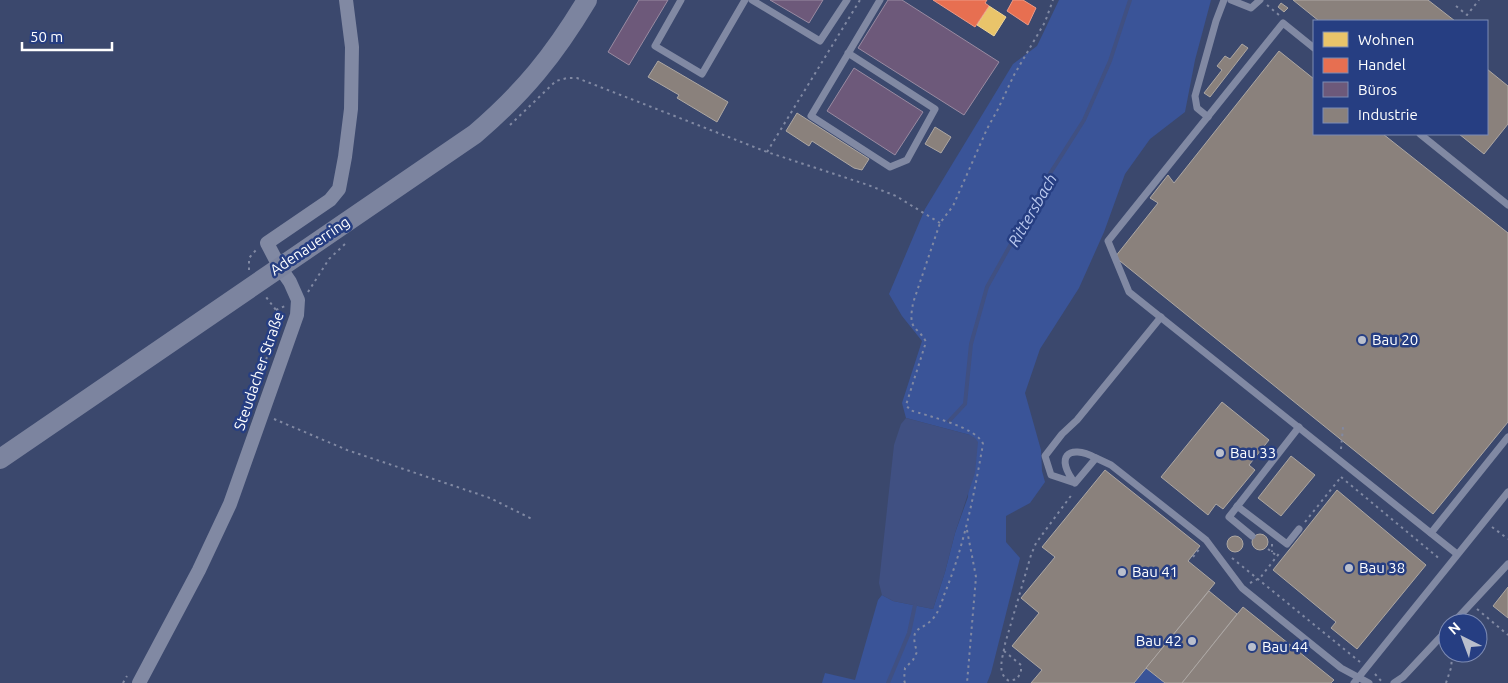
<svg xmlns="http://www.w3.org/2000/svg" width="1508" height="683" font-family="Ubuntu,sans-serif">
<style>
.green{fill:#3a5498}
.water{fill:#405082}
.homes{fill:#e9c46a;stroke:#f0d697}
.shops{fill:#e76f51;stroke:#ee9a85}
.offices{fill:#6d597a;stroke:#998ba2}
.industry{fill:#8a817c;stroke:#ada7a3}
.lines{fill:none;stroke-linecap:round;stroke-linejoin:round}
.stream{stroke:#405082;stroke-width:4}
.path{stroke:#8189a3;stroke-width:2;stroke-dasharray:2.5 4;stroke-linecap:butt}
.service{stroke:#8189a3;stroke-width:7}
.minor{stroke:#8189a3;stroke-width:14}
.secondary{stroke:#7c849f;stroke-width:20}
.poi-dot{fill:#babfcc;stroke:#263e82;stroke-width:2}
.labels{text-anchor:middle;stroke-width:5;stroke-linejoin:round;paint-order:stroke}
.street-label{font-size:15px;fill:#fff;stroke:#263e82}
.poi-label{font-size:15px;fill:#fff;stroke:#263e82;text-anchor:start}
.water-label{font-size:16px;font-style:italic;fill:#b9c8ee;stroke:#263e82}
</style>
<rect width="100%" height="100%" fill="#3b486d"/>
<g class="green">
<path d="M1059 0H1211L1195 60 1185 112 1150 139 1125 174 1104 232 1079 288 1040 349 1025 393 1041 450 1042 471 1045 482 1030 503 1006 516V542L1020 558 991 673 987 683H822L825 673 855 680 878 600 882 595 893 601 933 609 945 572 955 533 968 497 970 435 906 418 902 403 922 341 902 316 889 294 925 209 1013 64 1037 46Z"/>
<path d="M1146 668 1165 683H1134Z"/>
</g>
<path class="water" d="M906 418 970 435 975 438 978 442 975 473 955 533 945 572 933 609 893 601 882 595 879 583 894 445 901 424Z"/>
<path class="homes" d="M989 6 1006 17 994 36 977 25Z"/>
<g class="shops">
<path d="M933 0H987L985 3 989 6 975 27Z"/>
<path d="M1013 0H1023L1036 8 1028 25 1007 11Z"/>
</g>
<g class="offices">
<path d="M639 0H668L629 65 608 52Z"/>
<path d="M770 0H823L809 23Z"/>
<path d="M888 0H902L999 62 964 115 858 48Z"/>
<path d="M854 68 923 112 895 155 827 111Z"/>
</g>
<g class="industry">
<path d="M1293 0H1428L1455 21H1319Z"/>
<path d="M1281 3 1288 8 1284 12 1278 7Z"/>
<path d="M1242 44 1248 48 1210 97 1204 93 1222 70 1217 66 1225 56 1230 59Z"/>
<path d="M1279 51 1314 79V134H1383L1508 233V422L1433 514 1115 257 1158 203 1150 198 1168 175 1174 183Z"/>
<path d="M658 61 728 102 717 122 677 98 679 95 648 77Z"/>
<path d="M1487 69 1508 86V124L1484 154 1459 134H1487Z"/>
<path d="M797 113 869 159 862 170 854 168 812 141 809 146 786 131Z"/>
<path d="M935 127 951 137 941 153 925 144Z"/>
<path d="M1222 402 1269 440 1249 465 1255 470 1223 509 1216 504 1208 515 1161 477Z"/>
<path d="M1291 456 1315 475 1281 516 1258 498Z"/>
<path d="M1105 470 1200 546 1188 561 1215 583 1134 683H1031L1042 670 1012 646 1039 613 1021 598 1055 557 1042 547Z"/>
<path d="M1337 490 1426 565 1357 649 1331 628 1336 622 1273 570Z"/>
<circle cx="1260" cy="542" r="8"/>
<circle cx="1235" cy="544" r="8"/>
<path d="M1508 587V618L1493 606Z"/>
<path d="M1209 591 1237 614 1182 683H1165L1146 668Z"/>
<path d="M1243 607 1334 680 1331 683H1182Z"/>
</g>
<g class="lines">
<g class="stream">
<path d="M949 421 965 404 971 344 987 287 1051 172 1084 120 1110 61 1130 0"/>
<path d="M888 683 909 633 915 605"/>
</g>
<g class="path">
<path d="M1267 5 1279 15"/>
<path d="M1456 6 1467 15 1479 0"/>
<path d="M510 125 556 81 567 78H577L767 152 868 185 896 196 940 223"/>
<path d="M767 152 860 0"/>
<path d="M249 270V258L256 250"/>
<path d="M308 292 329 259 346 243"/>
<path d="M276 310 285 306"/>
<path d="M260 378 278 324 276 310 266 297"/>
<path d="M274 419 347 450 490 498 534 520"/>
<path d="M1341 449 1343 427"/>
<path d="M1341 477 1441 560"/>
<path d="M1305 522 1341 477"/>
<path d="M1492 527 1508 539"/>
<path d="M967 530 976 577 967 683"/>
<path d="M1272 544V552"/>
<path d="M1268 549 1277 556"/>
<path d="M1193 557 1201 547"/>
<path d="M1232 558 1360 662"/>
<path d="M1250 583 1260 578 1281 551"/>
<path d="M1477 609 1508 635"/>
<path d="M1004 651 1021 665V672L1017 679 1009 681C996 673 1003 657 1005 644L1031 555 1036 543 1073 493"/>
<path d="M1375 674 1383 683"/>
<path d="M123 683 127 676"/>
<path d="M905 683 904 680 905 668 913 660 917 652C908 623 923 633 935 616 939 610 942 602 944 595 964 547 974 495 983 444 977 427 927 416 910 410L906 405 926 342C922 333 916 331 913 325 910 318 912 310 913 303L940 223 953 206 987 129 998 109 1014 75 1045 22 1053 0"/>
<path d="M1446 683 1451 668 1452 658"/>
</g>
<g class="service">
<path d="M681 0 655 46 702 74 745 0"/>
<path d="M752 0 820 41 847 0"/>
<path d="M1231 0 1251 8 1260 0"/>
<path d="M1314 48 1283 23 1108 241 1129 292 1457 554"/>
<path d="M848 53 935 109 907 160 890 167 811 116 880 0"/>
<path d="M1208 117 1197 108 1195 96 1216 21 1224 0"/>
<path d="M1420 134 1508 205"/>
<path d="M1096 458 1111 465 1206 540 1242 588 1341 668 1369 683"/>
<path d="M1075 483C1055 458 1067 443 1096 458L1075 483 1051 475 1045 456 1062 434 1077 420 1161 317"/>
<path d="M1237 506 1287 544 1299 529"/>
<path d="M1431 533 1508 437"/>
<path d="M1252 536 1229 517 1299 427"/>
<path d="M1453 623 1508 564"/>
<path d="M1354 683 1508 492"/>
<path d="M1394 683 1403 677 1448 629"/>
</g>
<path class="minor" d="M139 683 199 570 230 504 297 315 298 300 290 282 279 266 267 243 330 200 339 189 345 157 351 109 352 47 346 0"/>
<path class="secondary" d="M0 459 475 134C524 92 554 55 587 0"/>
</g>
<g class="poi-dot">
<circle cx="1362" cy="340" r="5"/>
<circle cx="1220" cy="453" r="5"/>
<circle cx="1349" cy="568" r="5"/>
<circle cx="1122" cy="572" r="5"/>
<circle cx="1192" cy="641" r="5"/>
<circle cx="1252" cy="647" r="5"/>
</g>
<g class="labels">
<g class="street-label">
<text transform="translate(310 246) rotate(-34)" y="5">Adenauerring</text>
<text transform="translate(259 371) rotate(-71)" y="5">Steudacher Straße</text>
</g>
<g class="poi-label">
<text x="1372" y="345">Bau 20</text>
<text x="1230" y="458">Bau 33</text>
<text x="1359" y="573">Bau 38</text>
<text x="1132" y="577">Bau 41</text>
<text x="1182" y="646" text-anchor="end">Bau 42</text>
<text x="1262" y="652">Bau 44</text>
</g>
<g class="water-label">
<text transform="translate(1032 210) rotate(-60)" y="6">Rittersbach</text>
</g>
</g>
<rect x="1313" y="20" width="175" height="115" fill="#263e82" stroke="#7d8bb4"/>
<rect x="1323" y="32" width="25" height="15" fill="#e9c46a" stroke="#7d8bb4"/>
<text x="1358" y="45" font-size="15" fill="#ffffff">Wohnen</text>
<rect x="1323" y="58" width="25" height="15" fill="#e76f51" stroke="#7d8bb4"/>
<text x="1358" y="70" font-size="15" fill="#ffffff">Handel</text>
<rect x="1323" y="82" width="25" height="15" fill="#6d597a" stroke="#7d8bb4"/>
<text x="1358" y="95" font-size="15" fill="#ffffff">Büros</text>
<rect x="1323" y="108" width="25" height="15" fill="#8a817c" stroke="#7d8bb4"/>
<text x="1358" y="120" font-size="15" fill="#ffffff">Industrie</text>
<g transform="translate(1463 638) rotate(318)"><circle r="24" fill="#263e82" stroke="#7d8bb4"/>
<path d="M0-4L9 19L0 12L-9 19Z" fill="#babfcc"/>
<text y="-8" font-size="14" font-weight="bold" text-anchor="middle" fill="#ffffff">N</text>
</g>
<path d="M22 42v8h90v-8" fill="none" stroke="#ffffff" stroke-width="2.5"/>
<text x="30" y="42" font-size="15" fill="#ffffff" stroke="#263e82" stroke-width="4" paint-order="stroke">50 m</text>
</svg>
